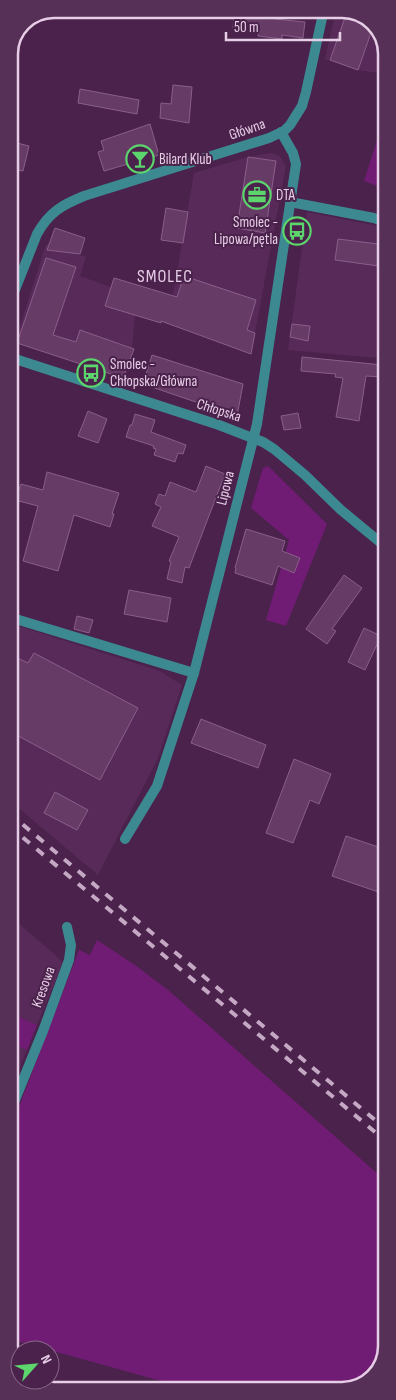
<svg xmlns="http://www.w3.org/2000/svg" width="396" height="1400" font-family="'Sofia Sans Condensed',sans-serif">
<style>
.built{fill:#582a59}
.green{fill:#711c74}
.building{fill:#663c66;stroke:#8a5e8a}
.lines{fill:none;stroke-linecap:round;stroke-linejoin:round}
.minor{stroke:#3d8992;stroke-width:10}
.tertiary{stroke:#3d8992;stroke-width:10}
.rail{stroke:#c4a8c4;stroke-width:4;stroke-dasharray:9 9;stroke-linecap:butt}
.labels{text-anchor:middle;stroke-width:4;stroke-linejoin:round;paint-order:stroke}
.street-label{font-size:15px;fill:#e7cee7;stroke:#4a224b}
.poi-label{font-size:15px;fill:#e7cee7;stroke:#4a224b;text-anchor:start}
.quarter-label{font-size:18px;letter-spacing:1px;fill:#e7cee7;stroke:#4a224b}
.rim{fill:none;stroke:#e7cee7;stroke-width:2.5}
</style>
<rect width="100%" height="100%" fill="#4a224b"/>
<g class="built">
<path d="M336 9H348L372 20 386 45V74L358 70 325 59Z"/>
<path d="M271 153 280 156 286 166 255 333 171 306 194 173 248 157Z"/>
<path d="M307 212 378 226 386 235 387 359 288 350Z"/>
<path d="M46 244 86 257 80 276 138 297 135 316 132 348 80 330 76 342 53 335 47 353 15 342Z"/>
<path d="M9 623 160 671 182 685 158 758 98 875 9 800Z"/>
<path d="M9 915 63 962 37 1025 12 1014 9 1019Z"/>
<path d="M9 1042 27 1050 9 1093Z"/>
</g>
<g class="green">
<path d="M386 112V189L364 181Z"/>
<path d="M268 466 327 524 286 626 266 620 289 540 251 508 263 468Z"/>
<path d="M97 940 135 965 168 990 387 1182V1347L378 1374 351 1390 197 1391 10 1339V1130L79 950 90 955Z"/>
<path d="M12 1014 37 1025 27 1050 9 1042V1019Z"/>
</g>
<g class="building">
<path d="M254 9H276L275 19 305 22 303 38 282 35V39L258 36 259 31 233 28 234 16 253 18Z"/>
<path d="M348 9 372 20 374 24 358 70 330 60Z"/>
<path d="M173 85 192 87 189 123 160 118 161 103 171 104Z"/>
<path d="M80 89 139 100 137 114 78 103Z"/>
<path d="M150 124 159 155 104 171 98 152 104 150 101 141Z"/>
<path d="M9 141 29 146 23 171 9 168Z"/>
<path d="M248 157 276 161 265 233 237 228Z"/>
<path d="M166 208 188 212 183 243 161 240Z"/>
<path d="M55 228 85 238 80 254 47 250Z"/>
<path d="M338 239 386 245V267L335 260Z"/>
<path d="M46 258 76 267 53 335 76 342 80 330 134 349 123 378 17 343Z"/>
<path d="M184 276 256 300 247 330 255 333 251 354 161 321V323L105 306 114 278 177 297Z"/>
<path d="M292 324 310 326 308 341 290 337Z"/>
<path d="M152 355 243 384 237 416 143 384Z"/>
<path d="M302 357 383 365 382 377 366 376 359 421 336 417 343 378 335 377 336 374 301 371Z"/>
<path d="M88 411 107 419 98 443 78 436Z"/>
<path d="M298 413 301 428 284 430 281 416Z"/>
<path d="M135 414 155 420 151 432 186 445 183 454 178 453 175 462 154 455 156 449 153 448 154 446 126 437 130 425H132Z"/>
<path d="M206 466 225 474 189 568 185 567 182 583 167 579 171 562 169 561 179 537 152 526 161 507 155 504 159 494 165 496 170 482 196 492Z"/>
<path d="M47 472 119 493 112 514H114L110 527 74 515 58 571 23 561 38 506 15 500 21 484 43 490Z"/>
<path d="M246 529 285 541 282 551 300 558 294 573 278 566 272 585 235 573 236 568H235Z"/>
<path d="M344 575 362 588 332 629 336 631 327 644 306 629Z"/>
<path d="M129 590 171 598 167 622 124 614Z"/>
<path d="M77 616 93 620 89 633 74 629Z"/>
<path d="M364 628 381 636 365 670 348 662Z"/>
<path d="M34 653 138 708 100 780 9 731V654L28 663Z"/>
<path d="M201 719 266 745 258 768 191 743Z"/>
<path d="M294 759 331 774 319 804 310 800 293 843 266 833Z"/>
<path d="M55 792 88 810 77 830 44 813Z"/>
<path d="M346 836 387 850V895L332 876Z"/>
</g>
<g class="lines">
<g class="minor">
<path d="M290 202 374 218 386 223"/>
<path d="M9 617 194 673"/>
<path d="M125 839 157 786 194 673 257 424 296 164 293 153 281 132"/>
<path d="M10 1112 43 1031 69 960 71 945 67 927"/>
</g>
<g class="tertiary">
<path d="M9 305 37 234C49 212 62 205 84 196L269 138 284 131 290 125 302 106 306 92 324 9"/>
<path d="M9 357 219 425 263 442 274 449 305 475 341 510 387 548"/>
</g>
<g class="rail">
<path d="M9 813 387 1130"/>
<path d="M9 826 387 1142"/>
</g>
</g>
<defs>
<g id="bar-ring" transform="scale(1.4375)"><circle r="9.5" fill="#4a224b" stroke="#5cd56d" stroke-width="1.5"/><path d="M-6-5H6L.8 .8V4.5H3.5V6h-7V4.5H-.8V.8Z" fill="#5cd56d"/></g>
<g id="office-ring" transform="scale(1.4375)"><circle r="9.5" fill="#4a224b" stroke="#5cd56d" stroke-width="1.5"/><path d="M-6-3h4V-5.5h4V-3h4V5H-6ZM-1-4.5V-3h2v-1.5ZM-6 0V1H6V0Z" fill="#5cd56d"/></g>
<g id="bus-ring" transform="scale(1.4375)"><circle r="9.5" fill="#4a224b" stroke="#5cd56d" stroke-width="1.5"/><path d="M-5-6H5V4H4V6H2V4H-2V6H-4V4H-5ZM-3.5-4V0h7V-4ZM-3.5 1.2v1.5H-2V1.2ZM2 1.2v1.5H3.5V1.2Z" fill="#5cd56d"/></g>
</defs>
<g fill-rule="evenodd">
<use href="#bar-ring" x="140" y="159"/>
<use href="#office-ring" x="257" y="195"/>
<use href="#bus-ring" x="297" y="231"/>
<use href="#bus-ring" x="91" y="373"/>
</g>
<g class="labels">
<g class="street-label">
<text transform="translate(247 129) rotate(-19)" y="5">Główna</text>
<text transform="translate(219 410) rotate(18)" y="5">Chłopska</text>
<text transform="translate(225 488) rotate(-76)" y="5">Lipowa</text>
<text transform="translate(43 987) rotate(-70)" y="5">Kresowa</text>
</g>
<g class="poi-label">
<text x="159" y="164">Bilard Klub</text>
<text x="276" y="200">DTA</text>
<text x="278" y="227" text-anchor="end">Smolec -<tspan x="278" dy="17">Lipowa/pętla</tspan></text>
<text x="110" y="369">Smolec -<tspan x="110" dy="17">Chłopska/Główna</tspan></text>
</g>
<g class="quarter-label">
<text x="165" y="282">SMOLEC</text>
</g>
</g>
<path d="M0 0H396V1400H0ZM54 18H342A36 36 0 0 1 378 54V1346A36 36 0 0 1 342 1382H54A36 36 0 0 1 18 1346V54A36 36 0 0 1 54 18Z" fill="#573057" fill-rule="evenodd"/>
<path class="rim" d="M54 18H342A36 36 0 0 1 378 54V1346A36 36 0 0 1 342 1382H54A36 36 0 0 1 18 1346V54A36 36 0 0 1 54 18Z"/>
<g transform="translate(35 1365) rotate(63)"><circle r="24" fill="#4a224b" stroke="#896789"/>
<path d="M0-4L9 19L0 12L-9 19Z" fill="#5cd56d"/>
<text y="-8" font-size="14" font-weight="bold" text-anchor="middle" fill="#e7cee7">N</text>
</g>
<path d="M226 32v8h114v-8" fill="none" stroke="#e7cee7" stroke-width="2.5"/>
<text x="234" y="32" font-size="15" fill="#e7cee7" stroke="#4a224b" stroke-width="4" paint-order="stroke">50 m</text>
</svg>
